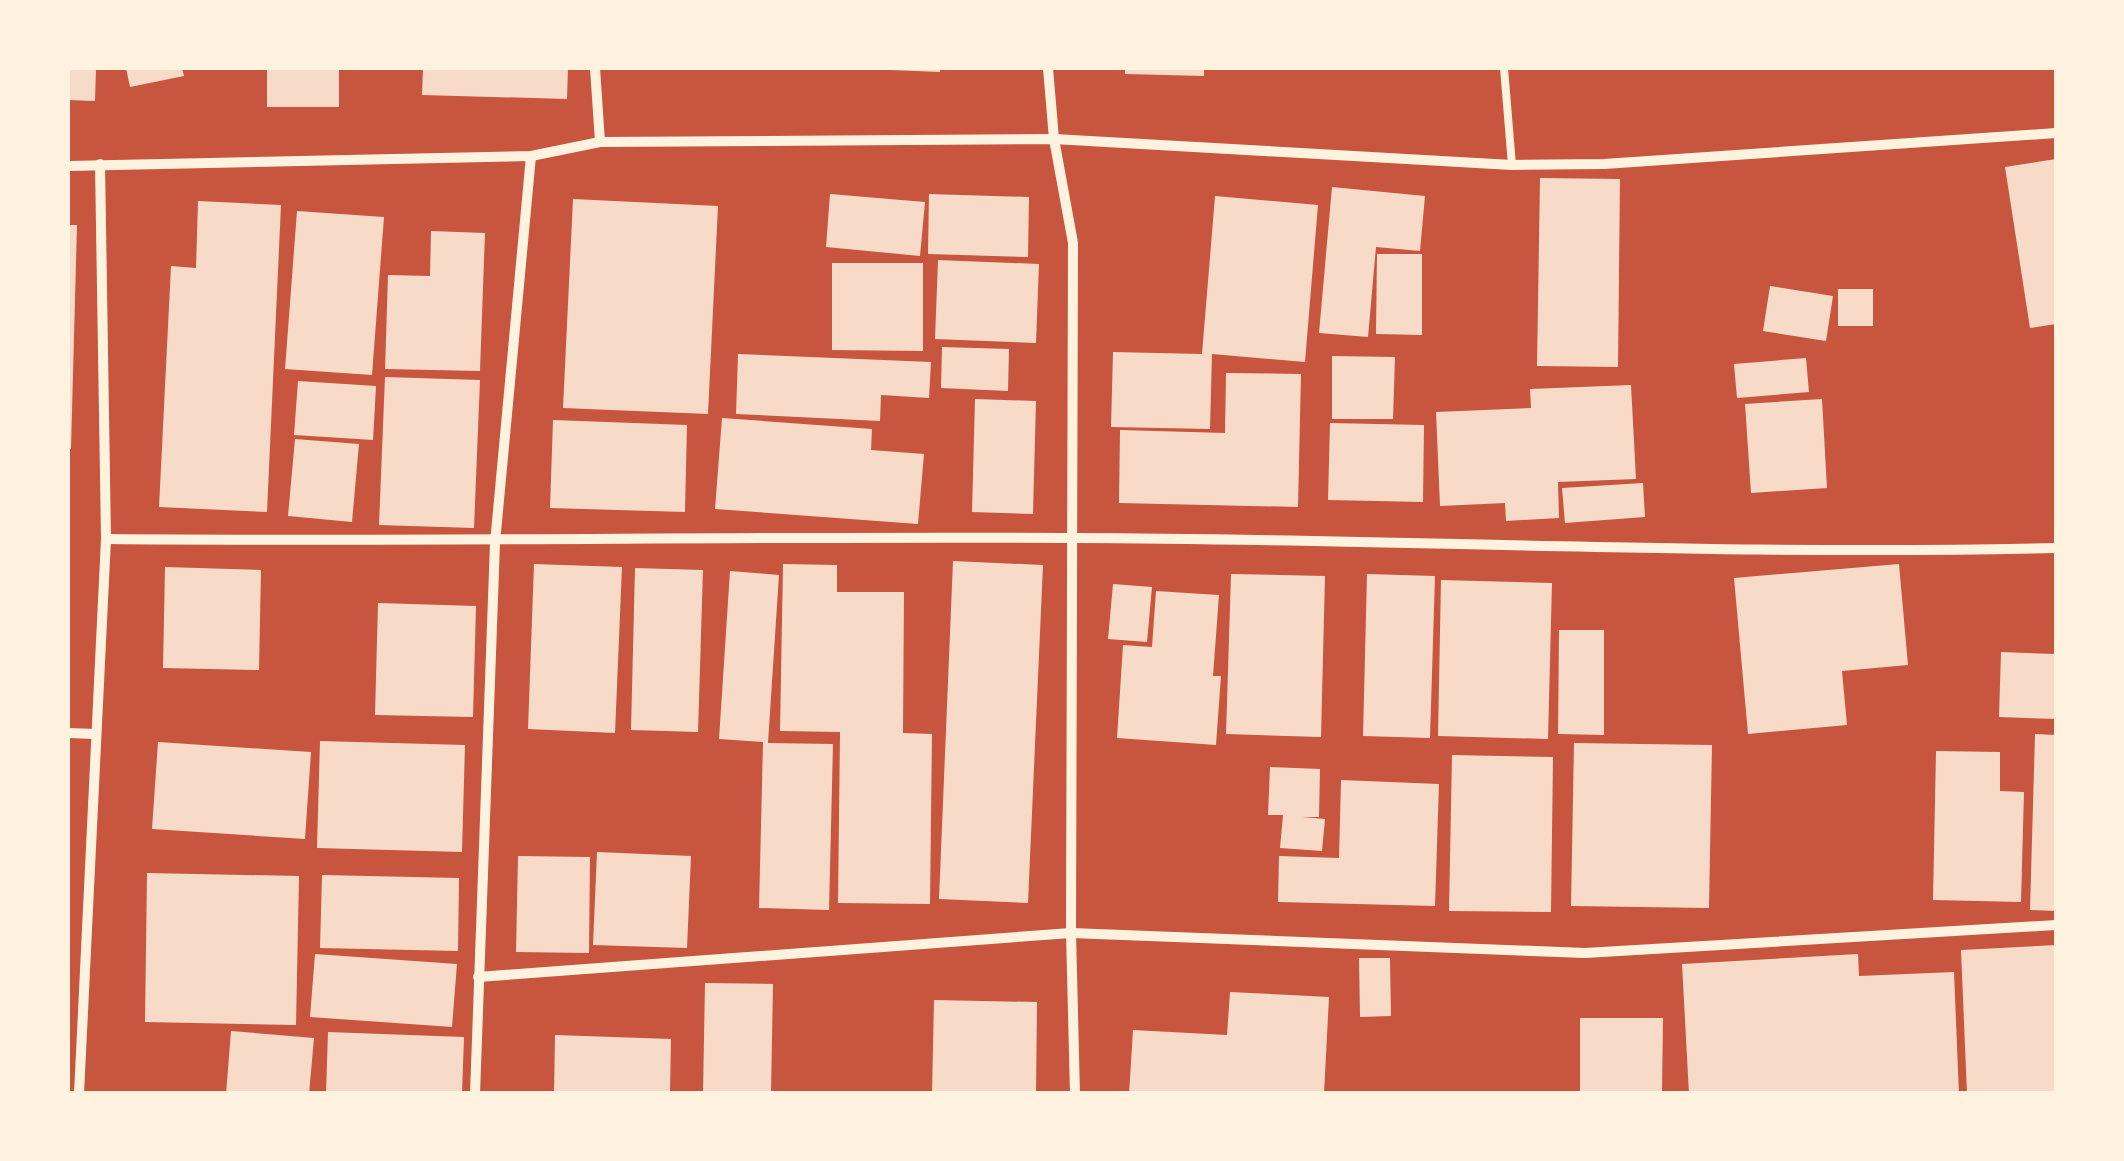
<svg xmlns="http://www.w3.org/2000/svg" width="2124" height="1161" font-family="'Sofia Sans Condensed',sans-serif">
<style>
.building{fill:#f7dbc8}
.lines{fill:none;stroke-linecap:round;stroke-linejoin:round}
.service{stroke:#fff3e0;stroke-width:8}
.minor{stroke:#fff3e0;stroke-width:10}
</style>
<rect width="100%" height="100%" fill="#c8553d"/>
<g class="building">
<path d="M68 68H96L95 101 68 100Z"/>
<path d="M126 68H182L184 76 130 87Z"/>
<rect x="267" y="68" width="72" height="39"/>
<path d="M423 68H568L567 99 422 95Z"/>
<path d="M840 68H940V72Z"/>
<path d="M1125 68H1204V76L1125 74Z"/>
<path d="M2056 159V324L2030 328 2005 167Z"/>
<path d="M1540 178 1620 179 1618 367 1537 366Z"/>
<path d="M1332 187 1425 196 1420 251 1376 247 1368 337 1319 333Z"/>
<path d="M830 194 925 202 920 256 826 247Z"/>
<path d="M929 194 1029 197 1028 257 928 254Z"/>
<path d="M1215 196 1318 205 1305 362 1212 354 1210 429 1111 427 1113 352 1202 354Z"/>
<path d="M573 199 718 206 708 414 563 408Z"/>
<path d="M198 201 281 205 267 512 159 507 171 266 196 268Z"/>
<path d="M297 211 384 217 372 375 285 369Z"/>
<path d="M68 225H77L71 449H68Z"/>
<path d="M431 231 485 233 480 371 385 369 388 275 430 276Z"/>
<path d="M1377 254H1422V335L1376 334Z"/>
<path d="M938 260 1039 264 1036 343 935 339Z"/>
<path d="M832 263H923V351L832 350Z"/>
<path d="M1770 286 1833 296 1826 341 1763 331Z"/>
<rect x="1838" y="289" width="35" height="37"/>
<path d="M942 347 1009 349 1008 391 941 388Z"/>
<path d="M738 354 931 362 929 398 881 395 880 421 736 414Z"/>
<path d="M1332 356 1395 357 1393 419H1332Z"/>
<path d="M1806 358 1809 392 1737 398 1734 364Z"/>
<path d="M1226 373 1301 374 1298 507 1119 503 1120 430 1225 433Z"/>
<path d="M385 377 480 380 474 528 379 525Z"/>
<path d="M298 381 376 386 373 440 294 435Z"/>
<path d="M1631 385 1636 479 1558 482 1559 518 1506 521 1505 503 1440 506 1436 412 1531 408 1530 389Z"/>
<path d="M975 399 1036 401 1033 514 972 512Z"/>
<path d="M1822 399 1827 488 1751 493 1745 404Z"/>
<path d="M722 418 872 429 871 450 924 454 918 524 715 509Z"/>
<path d="M553 420 687 425 685 512 550 508Z"/>
<path d="M1330 423 1424 425 1423 502 1328 500Z"/>
<path d="M295 439 359 444 352 522 288 516Z"/>
<path d="M1643 483 1645 517 1565 523 1562 488Z"/>
<path d="M953 561 1043 565 1028 903 939 899Z"/>
<path d="M534 564 622 567 615 733 528 729Z"/>
<path d="M783 564 837 565V592H904L903 733 932 734 930 904 838 903 840 732 780 731Z"/>
<path d="M1899 564 1908 665 1842 671 1847 725 1748 734 1734 578Z"/>
<path d="M165 567 261 570 259 670 163 668Z"/>
<path d="M635 568 703 570 698 732 631 730Z"/>
<path d="M730 571 779 575 768 743 833 744 829 910 759 908 763 742 719 739Z"/>
<path d="M1231 574 1325 576 1321 737 1226 734Z"/>
<path d="M1367 574 1435 576 1430 738 1363 736Z"/>
<path d="M1441 580 1552 583 1548 739 1438 736Z"/>
<path d="M1113 584 1152 587 1147 642 1108 639Z"/>
<path d="M1156 591 1219 595 1213 676H1221L1216 745 1117 738 1123 645 1152 647Z"/>
<path d="M378 603 476 606 473 717 375 715Z"/>
<path d="M1559 630H1604V735L1558 734Z"/>
<path d="M2001 652 2056 654V719L1999 717Z"/>
<path d="M2035 734 2056 735V911L2030 910Z"/>
<path d="M320 741 465 745 462 852 317 848Z"/>
<path d="M158 742 311 752 305 839 152 829Z"/>
<path d="M1574 743 1712 745 1709 908 1571 906Z"/>
<path d="M1936 751 2000 752V791L2024 792 2021 902 1933 900Z"/>
<path d="M1452 755 1553 757 1551 912 1449 911Z"/>
<path d="M1270 767 1320 769 1319 817H1302L1325 819 1322 851 1280 848 1283 815H1268Z"/>
<path d="M1341 780 1439 784 1435 906 1278 902 1279 856 1339 858Z"/>
<path d="M597 852 691 856 687 948 593 945Z"/>
<path d="M518 856 590 857 589 953 516 952Z"/>
<path d="M147 873 299 876 296 1025 145 1022Z"/>
<path d="M322 875 459 878 458 951 320 948Z"/>
<path d="M2056 945V1094H1967L1961 950Z"/>
<path d="M315 954 457 964 452 1027 310 1017Z"/>
<path d="M1858 954 1859 976 1954 972 1959 1094H1689L1682 964Z"/>
<path d="M1359 958H1390L1391 1016 1360 1017Z"/>
<path d="M705 983 773 984 771 1094H703Z"/>
<path d="M1230 992 1329 997 1324 1094H1129L1133 1030 1227 1035Z"/>
<path d="M934 1000 1037 1002 1036 1094H932Z"/>
<path d="M1580 1018H1663L1662 1094H1580Z"/>
<path d="M231 1031 314 1038 309 1094H226Z"/>
<path d="M328 1032 464 1037 462 1094H326Z"/>
<path d="M555 1035 671 1039 670 1094H554Z"/>
</g>
<g class="lines">
<path class="service" d="M1504 68 1512 165"/>
<g class="minor">
<path d="M595 68 600 142"/>
<path d="M1048 68 1054 139 1512 165 1604 164 2056 133"/>
<path d="M68 166 531 156 600 142 1054 139 1073 243 1071 933 1075 1094"/>
<path d="M106 539C430 542 753 536 1077 538 1404 539 1730 556 2056 548"/>
<path d="M68 733 95 734"/>
<path d="M478 977 1071 933 1585 953 2056 925"/>
<path d="M79 1094 106 539 100 164"/>
<path d="M475 1094 495 543 531 156"/>
</g>
</g>
<rect width="2124" height="1161" fill="none" stroke="#fff3e0" stroke-width="140"/>
</svg>
